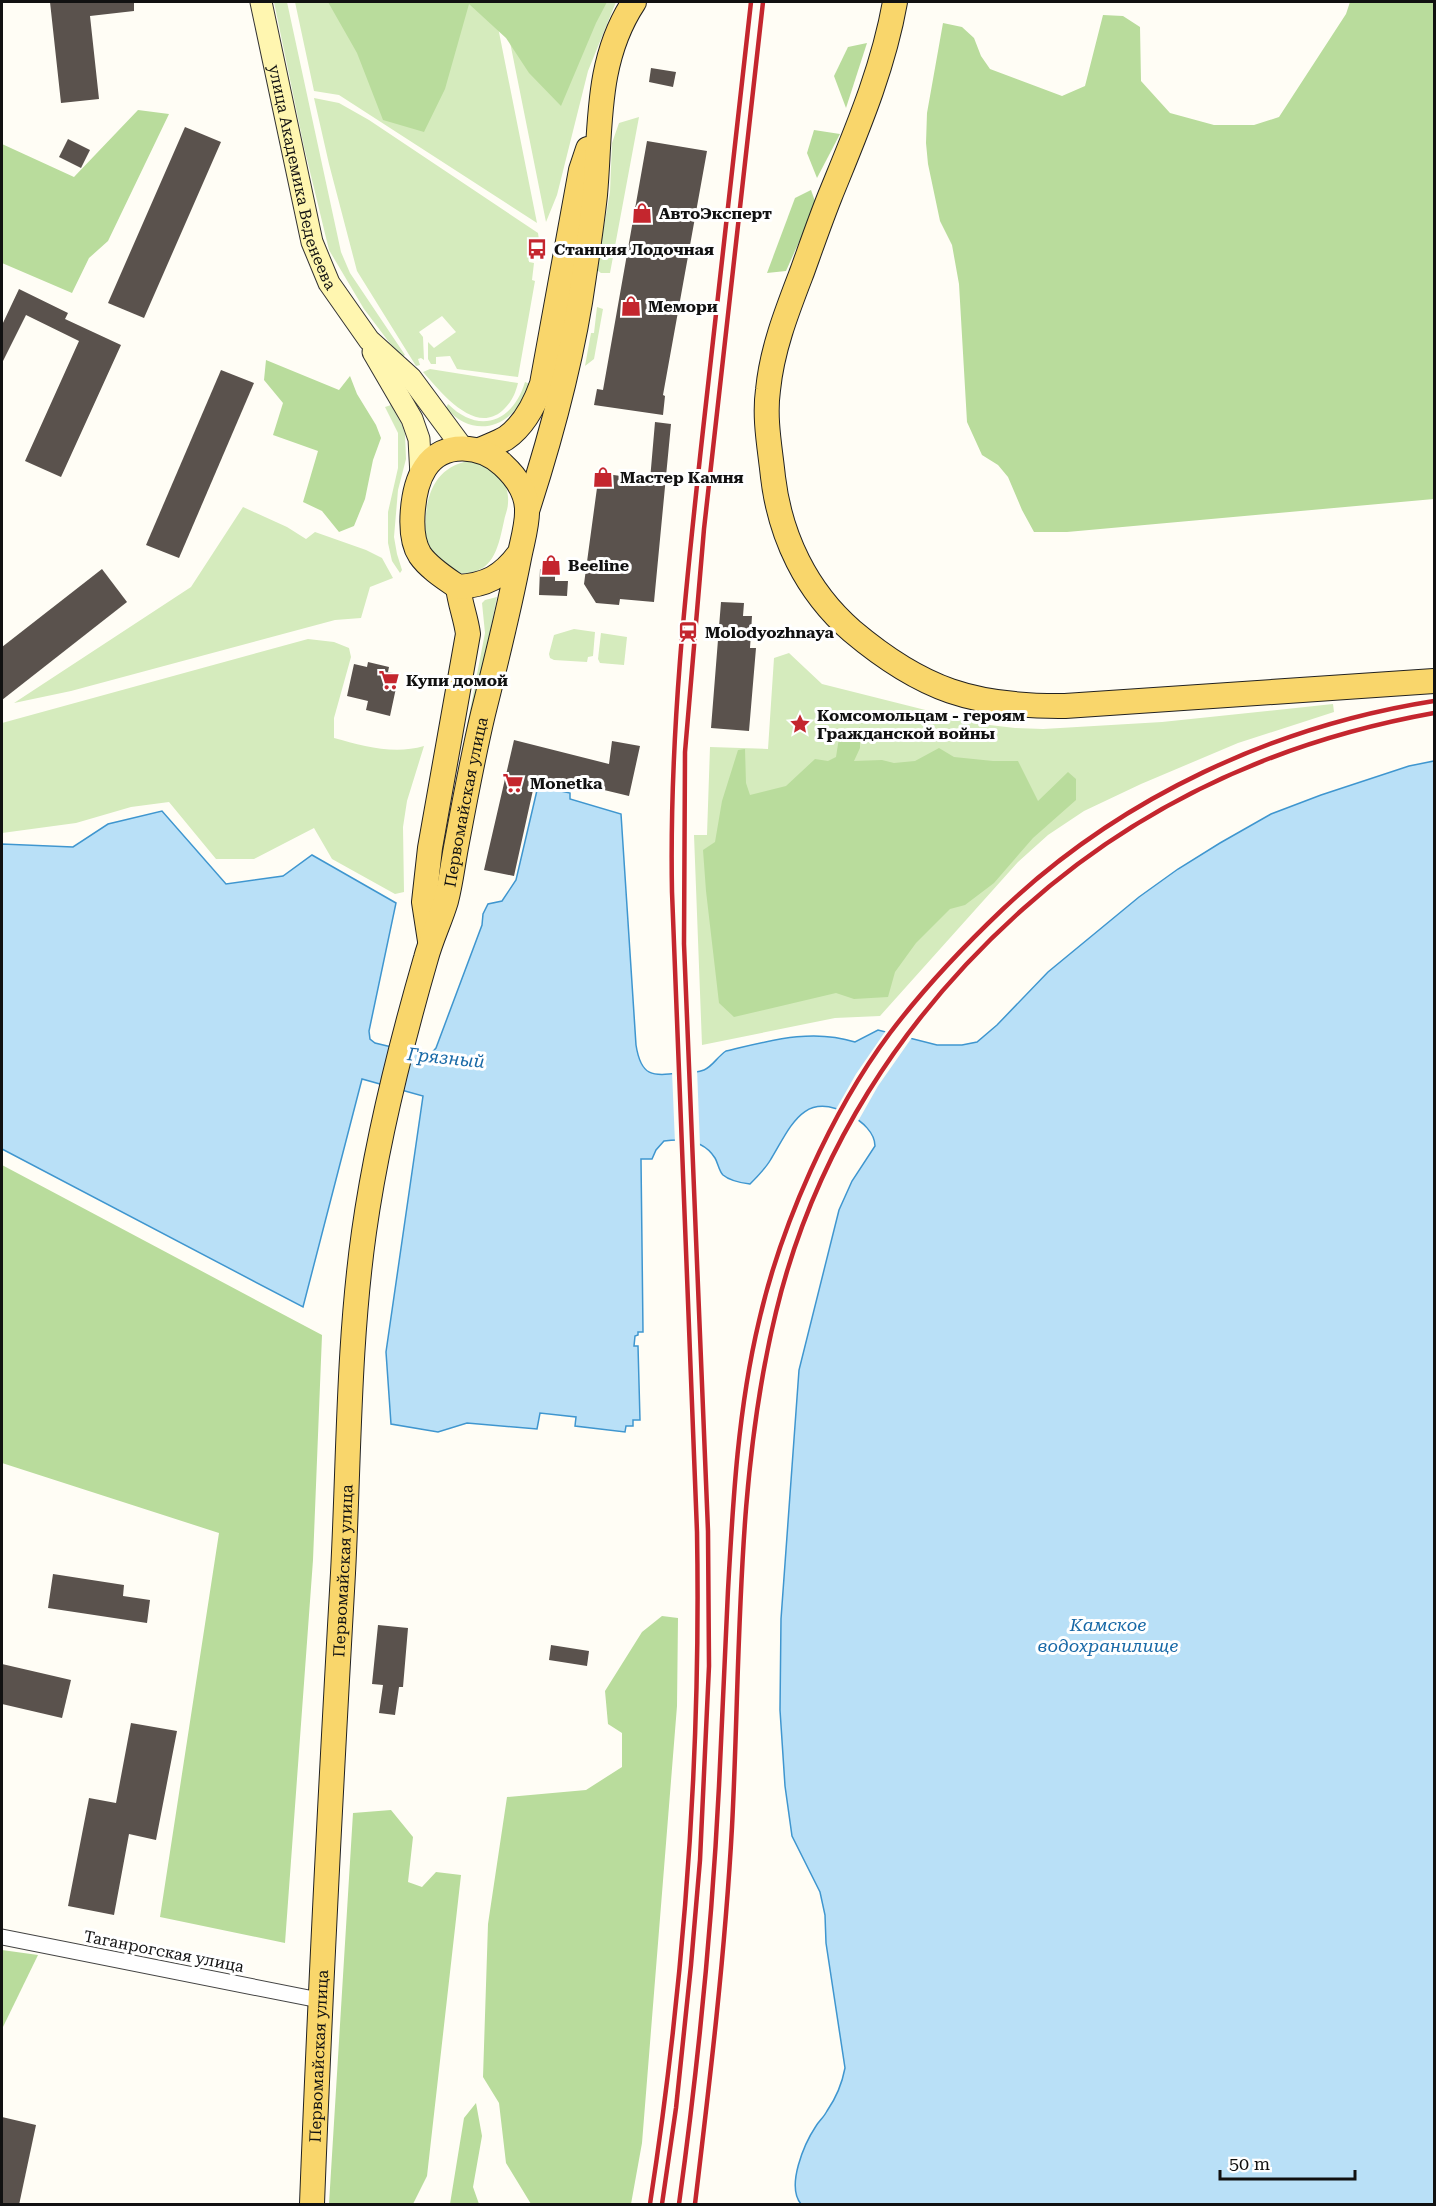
<svg xmlns="http://www.w3.org/2000/svg" width="1436" height="2206" font-family="'Roboto Serif',serif">
<style>
.green{fill:#d5ebbd}
.forest{fill:#b9dc9c}
.water{fill:#b9e0f7;stroke:#3f96cf;stroke-width:1.5}
.pier{fill:#fffdf5}
.building{fill:#5a524d}
.lines{fill:none;stroke-linecap:round;stroke-linejoin:round}
.street-casing{stroke:#444;stroke-width:17}
.secondary-casing{stroke:#333;stroke-width:23}
.primary-casing{stroke:#222;stroke-width:26}
.street{stroke:#fff;stroke-width:15}
.secondary{stroke:#fff6b0;stroke-width:21}
.primary{stroke:#f9d66b;stroke-width:24}
.rail{stroke:#c4262e;stroke-width:4.5}
.labels{text-anchor:middle;stroke-width:6;stroke-linejoin:round;paint-order:stroke}
.street-label{font-size:16px;fill:#111;stroke:#fff}
.poi-label{font-size:16px;font-weight:bold;fill:#111;stroke:#fff;text-anchor:start}
.water-label{font-size:18px;font-style:italic;fill:#1768a6;stroke:#fff}
</style>
<rect width="100%" height="100%" fill="#fffdf5"/>
<g class="green">
<path d="M274 2H287L341 252 350 273 405 355 401 358 364 309 329 250 304 147Z"/>
<path d="M295 2H493L537 223 339 95 314 91Z"/>
<path d="M502 2H616L588 71 557 195 546 222Z"/>
<path d="M314 98 339 103 369 120 538 233 539 240 531 241 529 262 534 263 532 280 535 281 518 377 457 369 450 356 436 357V364H431L428 359V342L434 348 456 332 442 316 419 332 423 337 424 360 421 358 418 359 420 365 416 366 357 271 329 164Z"/>
<path d="M639 117 610 273H601L597 270V266L610 192 612 143 619 123Z"/>
<path d="M597 307 603 309 594 359 585 366 591 333H594Z"/>
<path d="M430 369 518 383C515 395 511 403 502 411 474 435 440 391 423 372Z"/>
<path d="M525 382 530 384C517 424 477 443 446 408L448 404C479 435 513 422 525 382Z"/>
<path d="M391 405 402 425 405 434 406 459 398 490 394 537 397 554 402 570 400 573 392 561 388 543V512L398 468V433L385 407Z"/>
<path d="M469 461C491 464 510 478 508 503 508 509 505 515 504 521 499 543 495 571 467 573 462 574 454 573 449 570 441 566 434 554 427 547 422 511 427 468 469 461Z"/>
<path d="M243 507 287 527 306 539 315 532 366 550 382 558 393 578 370 587 361 618 335 620 71 691 14 703 191 587Z"/>
<path d="M497 597 470 731H466L485 633 482 603 485 600Z"/>
<path d="M574 629 595 632 593 656 588 657 587 662 554 660 550 658 549 654 554 635Z"/>
<path d="M601 633 627 637 624 665 600 663 598 659Z"/>
<path d="M308 639 334 642 349 648 351 657 334 718V738C363 746 394 755 424 746L407 801 403 827 404 892 395 894 332 859 314 828 254 859H216L169 802 131 807 76 823 2 833V723Z"/>
<path d="M789 653 822 684 981 724 1015 728 1043 729 1162 722 1333 704 1334 712 1238 743 1141 784 1084 811 1048 835 1018 862 880 1016 835 1018 702 1045 694 835H707L710 747 768 749 774 658Z"/>
</g>
<g class="forest">
<path d="M328 2H607L596 23 561 106 529 73 506 38 469 4 445 89 424 132 383 120 357 53Z"/>
<path d="M1350 2H1434V499L1067 532H1034L1022 510 1008 477 998 465 982 455 967 422 959 284 952 245 940 221 928 164 926 143 927 113 943 23 962 27 974 38 981 56 990 69 1062 96 1085 86 1103 15 1123 16 1140 27 1141 81 1170 113 1214 125H1254L1279 117 1346 14Z"/>
<path d="M867 43 846 108 834 76 848 47Z"/>
<path d="M138 110 169 114 108 241 89 258 72 293 2 263V144L74 177Z"/>
<path d="M814 130 840 134 817 178 807 153Z"/>
<path d="M811 190 816 204 786 271 767 273 795 198Z"/>
<path d="M266 360 339 390 350 376 357 394 376 425 381 438 373 460 365 499 354 526 339 532 322 511 303 502 318 451 273 435 283 403 264 380Z"/>
<path d="M860 727V748L854 761 882 760 894 763 915 761 939 748 954 757 993 761H1018L1038 801 1068 772 1076 779V800L1033 838 994 883 965 905 950 909 916 943 895 972 888 997 854 999 836 993 734 1017 719 1003 706 891 703 850 715 842 722 801 738 750 745 749 746 783 750 795 786 786 815 759 828 761 836 757 839 738 852 736Z"/>
<path d="M2 1165 322 1335 313 1560 285 1943 160 1917 219 1533 2 1463Z"/>
<path d="M662 1616 678 1618 677 1706 642 2143 631 2204H531L506 2163 499 2103 483 2077 488 1924 507 1797 586 1790 622 1767V1733L608 1724 605 1691 642 1632Z"/>
<path d="M391 1810 413 1837 408 1882 422 1887 436 1872 461 1875 427 2176 413 2204H329L353 1813Z"/>
<path d="M2 1950 38 1955 2 2029Z"/>
<path d="M476 2103 482 2136 473 2187 479 2204H450L464 2118Z"/>
</g>
<path class="water" d="M1434 761V2204H801C786 2186 804 2144 816 2126 819 2121 824 2117 827 2111 836 2098 842 2084 845 2068L826 1943 825 1915 820 1892 792 1836 785 1786 780 1710 781 1619 799 1370 839 1210 852 1181 875 1146C875 1133 862 1121 850 1115 804 1089 791 1126 771 1159 766 1168 758 1176 750 1184 742 1183 730 1181 723 1175 719 1171 718 1163 715 1158 704 1140 684 1138 664 1141L656 1150 652 1159H641L643 1332H638V1335L635 1336 634 1346H638L640 1420H633V1426H626L625 1432 575 1426 576 1417 540 1413 537 1429 467 1423 438 1432 391 1424 386 1352 423 1096 362 1079 303 1307 2 1149V844L73 847 108 824 162 811 226 884 283 876 312 855 396 903 369 1031 370 1039 375 1043 429 1056 436 1048 482 925 483 914 488 904 502 901 516 880 538 786 570 793V799L621 814 636 1045C641 1077 652 1076 680 1073 688 1073 697 1073 704 1070 713 1066 717 1057 726 1051 769 1041 811 1028 855 1042L878 1030 937 1045H962L977 1042 997 1025 1048 972 1139 897 1178 869 1220 843 1271 814 1321 795 1409 766Z"/>
<g class="pier">
<path d="M887 1029 913 1036 878 1086 857 1123 835 1111 856 1074Z"/>
<path d="M697 1069 700 1146 675 1143 672 1071Z"/>
</g>
<g class="building">
<path d="M50 2H134V11L90 16 99 99 61 103Z"/>
<path d="M651 68 676 72 673 87 649 82Z"/>
<path d="M185 127 221 142 144 318 108 303Z"/>
<path d="M68 139 90 150 81 168 59 157Z"/>
<path d="M647 141 707 151 663 395 665 396 663 415 594 405 597 389 603 390Z"/>
<path d="M19 289 68 313 65 319 121 345 61 477 25 461 79 341 26 315 2 363V325Z"/>
<path d="M221 370 254 383 179 558 146 545Z"/>
<path d="M655 422 671 424 654 602 620 599 619 605 596 603 584 584 599 473 650 480Z"/>
<path d="M102 569 127 602 2 700V647Z"/>
<path d="M540 569 555 570V581H568L567 596 539 595Z"/>
<path d="M721 602 744 603 743 616H752L750 648H756L749 731 711 728Z"/>
<path d="M368 662 389 667 388 672 399 674 390 716 366 710 368 701 347 696 354 664 367 667Z"/>
<path d="M514 740 609 764 612 741 640 746 629 796 575 783 573 786 535 781 514 876 484 870Z"/>
<path d="M53 1574 124 1585 123 1596 150 1600 147 1623 48 1608Z"/>
<path d="M378 1625 408 1628 403 1687H399L395 1715 379 1713 383 1685 372 1684Z"/>
<path d="M551 1645 589 1651 587 1666 549 1660Z"/>
<path d="M2 1664 71 1680 62 1718 2 1704Z"/>
<path d="M131 1723 177 1731 156 1840 129 1834 114 1915 68 1906 89 1798 116 1803Z"/>
<path d="M2 2117 36 2125 19 2205H2Z"/>
</g>
<g class="lines">
<g class="street-casing">
<path id="street" d="M2 1937 319 2000"/>
</g>
<g class="secondary-casing">
<g id="secondary">
<path id="s1" d="M261 2 312 242 329 283 369 340 411 378 462 447"/>
<path d="M373 352 412 419 419 439 421 476"/>
</g>
</g>
<g class="primary-casing">
<g id="primary">
<path d="M895 2C883 70 856 132 830 196 820 221 811 247 802 272 787 311 772 349 768 390 764 419 770 448 773 477 780 536 806 591 852 631 922 690 974 707 1065 706L1434 681"/>
<path d="M480 450C488 446 498 443 506 438 523 426 535 404 542 384L581 170 588 149"/>
<path d="M527 511C552 434 573 357 584 276 588 249 592 222 595 195 601 128 595 61 634 2"/>
<path d="M430 941 424 902 430 848 468 634C466 618 460 604 458 587"/>
<path id="s2" d="M312 2204C320 1994 331 1783 343 1573 349 1459 348 1346 364 1232 377 1139 400 1048 426 958 431 939 440 921 446 901 451 882 453 862 457 842 465 799 473 756 483 714 496 662 509 610 519 558 522 542 528 524 527 508 526 491 515 476 503 465 482 445 443 440 425 468 412 488 407 535 420 555 429 568 445 578 458 587 486 585 502 577 519 554"/>
</g>
</g>
<use href="#street" class="street"/>
<use href="#secondary" class="secondary"/>
<use href="#primary" class="primary"/>
<g class="rail">
<path d="M650 2204C684 1983 701 1757 697 1532L672 892C669 737 686 584 703 430 719 287 735 144 751 2"/>
<path d="M662 2204 676 2108 691 1965 700 1860 709 1666 708 1531 684 944 685 752 704 529 763 2"/>
<path d="M679 2204C698 2066 712 1926 719 1786 722 1721 725 1655 728 1590 733 1500 738 1409 759 1321 781 1225 831 1112 890 1033 924 988 962 948 1003 909 1121 797 1275 726 1434 701"/>
<path d="M695 2204C710 2079 725 1954 732 1827 741 1656 735 1480 776 1312 814 1154 902 1017 1023 909 1141 803 1278 741 1434 713"/>
</g>
</g>
<defs>
<g id="shop-bare" transform="scale(1.62)"><path d="M-5-2.5h2.3a2.7 3.5 0 0 1 5.4 0H5L5.5 6h-11ZM-1.5-2.5h3a1.5 2.3 0 0 0-3 0Z" fill="#c4262e" stroke="#fff" stroke-width="2.5" paint-order="stroke"/></g>
<g id="bus-bare" transform="scale(1.62)"><path d="M-5-6H5V4H4V6H2V4H-2V6H-4V4H-5ZM-3.5-4V0h7V-4ZM-3.5 1.2v1.5H-2V1.2ZM2 1.2v1.5H3.5V1.2Z" fill="#c4262e" stroke="#fff" stroke-width="2.5" paint-order="stroke"/></g>
<g id="station-bare" transform="scale(1.62)"><path d="M-3-6H3Q5-6 5-4V2Q5 4 3 4L4.5 6H3L1.5 4h-3L-3 6H-4.5L-3 4Q-5 4-5 2V-4Q-5-6-3-6ZM-3.5-4v3h7v-3ZM-3.5 1v1.5H-2V1ZM2 1v1.5H3.5V1Z" fill="#c4262e" stroke="#fff" stroke-width="2.5" paint-order="stroke"/></g>
<g id="supermarket-bare" transform="scale(1.62)"><path d="M-6-5.5h2.5l.6 2H6L4.5 2H-2.5L-4.4-4H-6ZM-1.5 3.2a1.3 1.3 0 1 0 .1 0ZM3 3.2a1.3 1.3 0 1 0 .1 0Z" fill="#c4262e" stroke="#fff" stroke-width="2.5" paint-order="stroke"/></g>
<g id="sight-bare" transform="scale(1.62)"><path d="M0-6L1.8-2.2L6-1.7L2.9 1.2L3.7 5.4L0 3.3L-3.7 5.4L-2.9 1.2L-6-1.7L-1.8-2.2Z" fill="#c4262e" stroke="#fff" stroke-width="2.5" paint-order="stroke"/></g>
</defs>
<g fill-rule="evenodd">
<use href="#shop-bare" x="642" y="213"/>
<use href="#bus-bare" x="537" y="249"/>
<use href="#shop-bare" x="631" y="306"/>
<use href="#shop-bare" x="603" y="477"/>
<use href="#shop-bare" x="551" y="565"/>
<use href="#station-bare" x="688" y="632"/>
<use href="#supermarket-bare" x="389" y="680"/>
<use href="#sight-bare" x="800" y="724"/>
<use href="#supermarket-bare" x="513" y="783"/>
</g>
<g class="labels">
<g class="street-label">
<text dy="6" stroke="none"><textPath href="#s1" startOffset="180">улица Академика Веденеева</textPath></text>
<text dy="6" stroke="none"><textPath href="#s2" startOffset="1416">Первомайская улица</textPath></text>
<text dy="6" stroke="none"><textPath href="#s2" startOffset="634">Первомайская улица</textPath></text>
<text transform="translate(164 1951) rotate(11)" y="6">Таганрогская улица</text>
<text dy="6" stroke="none"><textPath href="#s2" startOffset="148">Первомайская улица</textPath></text>
</g>
<g class="poi-label">
<text x="659" y="219">АвтоЭксперт</text>
<text x="554" y="255">Станция Лодочная</text>
<text x="648" y="312">Мемори</text>
<text x="620" y="483">Мастер Камня</text>
<text x="568" y="571">Beeline</text>
<text x="705" y="638">Molodyozhnaya</text>
<text x="406" y="686">Купи домой</text>
<text x="817" y="721">Комсомольцам - героям<tspan x="817" dy="18">Гражданской войны</tspan></text>
<text x="530" y="789">Monetka</text>
</g>
<g class="water-label">
<text transform="translate(446 1058) rotate(6)" y="6">Грязный</text>
<text x="1108" y="1631">Камское<tspan x="1108" dy="21">водохранилище</tspan></text>
</g>
</g>
<rect width="1436" height="2206" fill="none" stroke="#111111" stroke-width="6"/>
<path d="M1220 2170v9h135v-9" fill="none" stroke="#111111" stroke-width="3"/>
<text x="1229" y="2170" font-size="18" fill="#111111" stroke="#ffffff" stroke-width="4.5" paint-order="stroke">50 m</text>
</svg>
